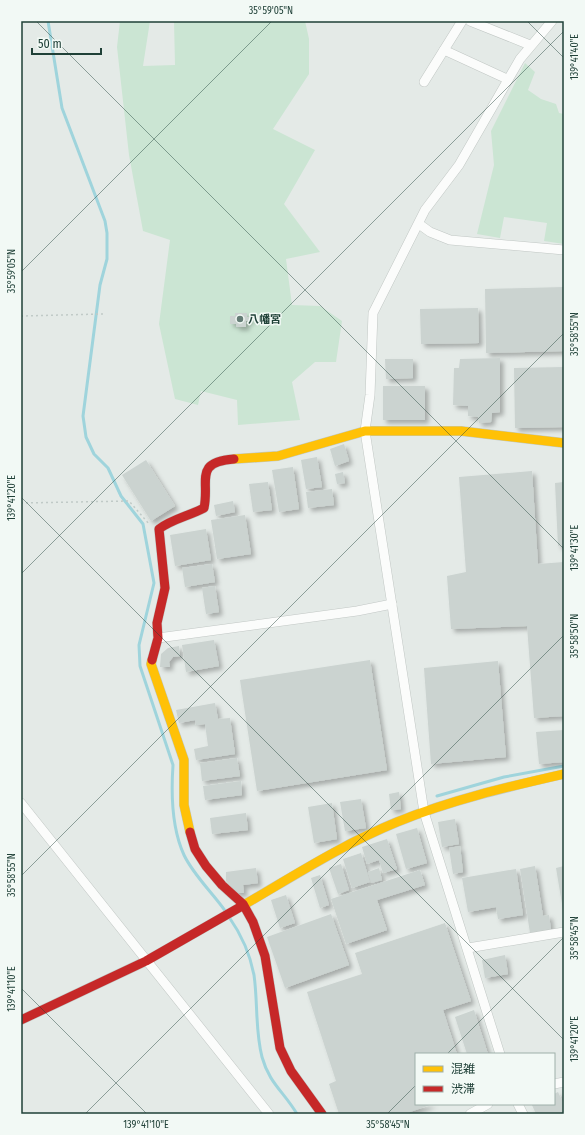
<svg xmlns="http://www.w3.org/2000/svg" width="585" height="1135" font-family="'Fira Sans Condensed','Noto Sans JP',sans-serif">
<style>
.green{fill:#cbe5d3}
.lines{fill:none;stroke-linecap:round;stroke-linejoin:round}
.stream{stroke:#9fd4dc;stroke-width:3}
.building{fill:#cbd3d0;filter:url(#shadow)}
.street-casing{stroke:#c1c7c4;stroke-width:10}
.slow-casing{stroke:#bfc8c5;stroke-width:10}
.jam-casing{stroke:#bfc8c5;stroke-width:10}
.path{stroke:#c0cac7;stroke-width:1.5;stroke-dasharray:2 3;stroke-linecap:butt}
.street{stroke:#fbfcfb;stroke-width:9}
.slow{stroke:#ffc107;stroke-width:9}
.jam{stroke:#c62828;stroke-width:9}
.ticks{fill:none;stroke:#1f4037;stroke-width:1;stroke-opacity:0.45}
.poi-dot{fill:#647c75;stroke:#f2f9f5;stroke-width:1.5}
.labels{text-anchor:middle;stroke-width:3;stroke-linejoin:round;paint-order:stroke}
.poi-label{font-size:11px;font-weight:bold;fill:#1f4037;stroke:#f2f9f5;text-anchor:start}
.neatline{fill:none;stroke:#1f4037;stroke-width:1.5}
.ticks-label{font-size:10px;text-anchor:middle;fill:#1f4037}
</style>
<defs>
<filter id="shadow"><feDropShadow dx="3.5" dy="3.5" stdDeviation="2" flood-color="#0004"/></filter>
</defs>
<rect width="100%" height="100%" fill="#e4eae7"/>
<g class="green">
<path d="M120 21H150L143 66 175 65 174 21H305L309 39V74L273 129 315 150 284 204 320 252 286 259 292 305 320 306 342 321 336 362H315L292 382 300 420 238 425 237 400 201 391 198 405 175 399 159 324 170 240 143 231 129 155 117 47Z"/>
<path d="M525 63 535 72 528 90 541 99 556 104 559 113 564 114V244L544 241 547 223 504 217 500 238 477 234 494 165 491 131Z"/>
</g>
<g class="lines">
<g class="stream">
<path d="M48 21 62 108 105 221 107 233V259L100 285 83 416 86 437 94 454 108 468 121 496 143 524 154 583 139 645 140 666 173 765C171 794 172 829 184 855 194 876 213 893 226 912"/>
<path d="M437 796 504 777 564 766"/>
<path d="M229 917C241 934 250 954 254 975 258 1003 255 1030 262 1057 269 1083 284 1092 297 1114"/>
</g>
</g>
<g class="building">
<path d="M564 287V351L486 353 485 289Z"/>
<path d="M478 308 479 343 421 344 420 309Z"/>
<path d="M235 313H247V317H250L251 321H246V327H236V324H230V316H235Z"/>
<path d="M500 358V412L492 413 491 422 479 423 478 417 468 416V406L453 405 454 368H459L460 359Z"/>
<path d="M385 359H413V378L386 379Z"/>
<path d="M564 367V427L515 428 514 368Z"/>
<rect x="383" y="386" width="42" height="34"/>
<path d="M344 444 349 461 335 466 330 449Z"/>
<path d="M317 457 322 487 306 489 301 460Z"/>
<path d="M146 460 175 506 151 521 122 475Z"/>
<path d="M293 467 299 509 279 512 272 470Z"/>
<path d="M532 471 538 564 564 562V716L534 718 527 626 451 629 447 576 466 572 459 477Z"/>
<path d="M343 472 345 483 337 484 335 474Z"/>
<path d="M268 482 272 510 253 512 249 484Z"/>
<path d="M564 482V545L558 546 555 483Z"/>
<path d="M332 489 334 505 308 508 306 492Z"/>
<path d="M233 501 235 512 216 516 214 505Z"/>
<path d="M245 515 251 554 217 559 211 520Z"/>
<path d="M206 529 211 560 175 566 170 535Z"/>
<path d="M212 564 215 582 185 587 182 568Z"/>
<path d="M215 586 219 612 206 614 202 588Z"/>
<path d="M214 640 219 666 186 672 182 645Z"/>
<path d="M179 646 180 656 173 657 169 662 170 667H160L161 654 168 648Z"/>
<path d="M370 660 387 770 257 791 240 680Z"/>
<path d="M498 661 506 757 431 764 424 668Z"/>
<path d="M215 703 218 719 230 718 235 754 196 760 194 749 208 746 205 724 196 725 195 720 179 723 176 710Z"/>
<path d="M564 730V762L539 764 536 732Z"/>
<path d="M237 758 240 776 202 781 200 763Z"/>
<path d="M241 781 242 795 205 800 203 786Z"/>
<path d="M399 792 401 809 391 810 389 794Z"/>
<path d="M361 799 366 828 345 831 340 802Z"/>
<path d="M332 803 337 839 314 843 308 807Z"/>
<path d="M246 813 248 830 212 834 210 818Z"/>
<path d="M455 819 459 844 442 847 438 822Z"/>
<path d="M417 828 427 863 406 869 396 834Z"/>
<path d="M387 839 397 869 383 873 379 860 367 864 362 847Z"/>
<path d="M460 846 463 872 453 874 449 848Z"/>
<path d="M361 853 370 882 352 888 343 859Z"/>
<path d="M341 864 349 890 338 894 329 868Z"/>
<path d="M535 866 543 916 549 915 551 930 530 933 520 869Z"/>
<path d="M564 866V910H563L556 868Z"/>
<path d="M256 868 258 883 243 885 244 893H237L226 881V872Z"/>
<path d="M379 868 382 880 371 883 368 872Z"/>
<path d="M516 869 523 915 498 919 496 907 468 912 462 878Z"/>
<path d="M420 870 425 885 377 900 387 930 346 944 331 899Z"/>
<path d="M320 875 329 905 320 908 311 878Z"/>
<path d="M286 895 295 923 280 928 271 900Z"/>
<path d="M331 914 349 965 285 988 267 937Z"/>
<path d="M445 923 471 1001 443 1010 457 1054H416V1104H433L404 1114H339L329 1084 336 1081 307 992 362 974 355 953Z"/>
<path d="M505 955 508 974 485 978 482 960Z"/>
<path d="M474 1010 488 1054H467L455 1017Z"/>
<path d="M558 1092 564 1105V1114H536L532 1105 554 1104V1094Z"/>
</g>
<g class="lines">
<g class="street-casing">
<g id="street">
<path d="M470 21 530 45"/>
<path d="M444 50 507 79"/>
<path d="M424 82 462 21"/>
<path d="M419 224 430 232 450 240 564 250"/>
<path d="M158 638 357 611 392 604"/>
<path d="M21 803 269 1114"/>
<path d="M468 948 564 932"/>
<path d="M500 1054 424 812 365 431 370 395 373 313 425 210 459 165 520 59 552 21"/>
<path d="M554 1084 564 1082"/>
<path d="M518 1104 523 1114"/>
<path d="M470 1114 488 1104"/>
</g>
</g>
<g class="slow-casing">
<g id="slow">
<path d="M234 459 278 456 365 431H461L564 443"/>
<path d="M152 660 151 664 184 760V805L190 832"/>
<path d="M242 906C292 877 343 844 397 822 451 800 507 787 564 774"/>
</g>
</g>
<g class="jam-casing">
<g id="jam">
<path d="M152 660 158 638 157 623 165 588 159 529C172 519 189 516 204 508 210 481 193 462 234 459"/>
<path d="M190 832 195 849 206 866 222 885 243 904 253 922 265 956 280 1048 291 1071 322 1114"/>
<path d="M21 1020 146 961 242 906"/>
</g>
</g>
<g class="path">
<path d="M21 316 103 314"/>
<path d="M21 503 129 501 149 524"/>
</g>
<use href="#street" class="street"/>
<use href="#slow" class="slow"/>
<use href="#jam" class="jam"/>
</g>
<path class="ticks" d="M36 21 564 549M527 21 564 58M21 272 272 21M21 497 564 1040M21 574 564 31M21 876 564 333M21 988 147 1114M447 1054 564 937M85 1114 564 635M387 1114 416 1085"/>
<circle class="poi-dot" cx="240" cy="319" r="4"/>
<g class="labels">
<g class="poi-label">
<text x="248" y="323">八幡宮</text>
</g>
</g>
<rect width="585" height="1135" fill="none" stroke="#f2f9f5" stroke-width="44"/>
<rect x="415" y="1053" width="140" height="52" fill="#f2f9f5" stroke="#9eafa9"/>
<rect x="423" y="1066" width="20" height="6" fill="#ffc107" stroke="#9eafa9"/>
<text x="451" y="1073" font-size="12" fill="#1f4037">混雑</text>
<rect x="423" y="1086" width="20" height="6" fill="#c62828" stroke="#9eafa9"/>
<text x="451" y="1093" font-size="12" fill="#1f4037">渋滞</text>
<path d="M32 48v6h69v-6" fill="none" stroke="#1f4037" stroke-width="2"/>
<text x="38" y="48" font-size="12" fill="#1f4037" stroke="#f2f9f5" stroke-width="3" paint-order="stroke">50 m</text>
<rect x="22" y="22" width="541" height="1091" class="neatline"/>
<g class="ticks-label">
<text x="271" y="14">35°59'05"N</text>
<text transform="translate(574 57) rotate(-90)" y="4">139°41'40"E</text>
<text transform="translate(11 271) rotate(-90)" y="4">35°59'05"N</text>
<text transform="translate(574 334) rotate(-90)" y="4">35°58'55"N</text>
<text transform="translate(11 498) rotate(-90)" y="4">139°41'20"E</text>
<text transform="translate(574 548) rotate(-90)" y="4">139°41'30"E</text>
<text transform="translate(574 636) rotate(-90)" y="4">35°58'50"N</text>
<text transform="translate(11 875) rotate(-90)" y="4">35°58'55"N</text>
<text transform="translate(574 938) rotate(-90)" y="4">35°58'45"N</text>
<text transform="translate(11 989) rotate(-90)" y="4">139°41'10"E</text>
<text transform="translate(574 1039) rotate(-90)" y="4">139°41'20"E</text>
<text x="146" y="1128">139°41'10"E</text>
<text x="388" y="1128">35°58'45"N</text>
</g>
</svg>
